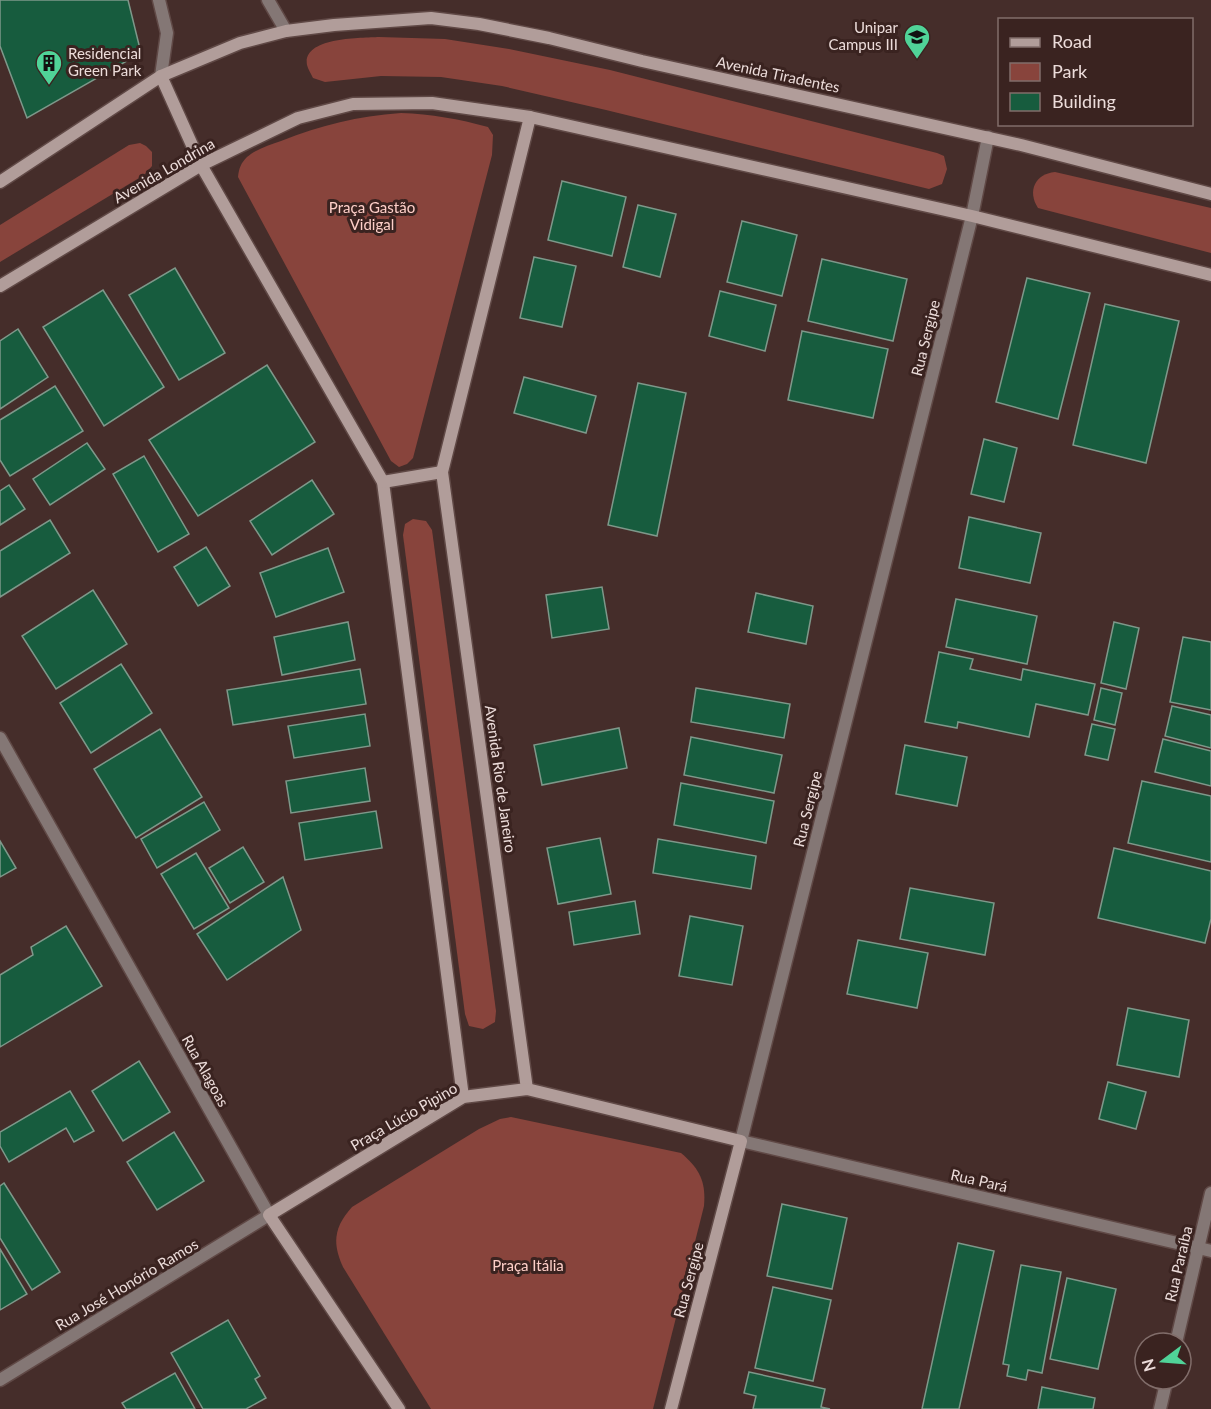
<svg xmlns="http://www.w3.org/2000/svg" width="1211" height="1409" font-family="Lato,sans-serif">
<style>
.green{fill:#88443c}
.building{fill:#175c3e;stroke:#7e988a;stroke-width:1.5}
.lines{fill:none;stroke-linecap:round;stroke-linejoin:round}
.street-casing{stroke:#604946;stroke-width:15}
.secondary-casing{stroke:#604946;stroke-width:15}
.street{stroke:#847775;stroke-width:12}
.secondary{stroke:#b19d9a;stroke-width:12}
.labels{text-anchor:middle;stroke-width:6;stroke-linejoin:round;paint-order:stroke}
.poi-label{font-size:15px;fill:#ecdcda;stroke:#3a2320;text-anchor:end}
.street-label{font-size:15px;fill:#ecdcda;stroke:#3a2320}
.park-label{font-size:15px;fill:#fecfc8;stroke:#3a2320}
</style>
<rect width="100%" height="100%" fill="#452d2a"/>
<g class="green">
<path d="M379 37 445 39 509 49 610 70 937 153 944 156 947 169 942 184 929 189 606 110 502 86 441 77 381 76 325 82 313 78C311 74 308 69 307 65 302 37 361 38 379 37Z"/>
<path d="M401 113C431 114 459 119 488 127L493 135 492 155 413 458 407 464 399 467 391 461 238 177C239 168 241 163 247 157 256 149 270 145 281 141 322 125 357 116 401 113Z"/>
<path d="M140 143 146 146 152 152V166L144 175 0 262V225L129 145Z"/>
<path d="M1055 172 1211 208V253L1038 208C1027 191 1035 174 1055 172Z"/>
<path d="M413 519 426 521 432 530 496 1011 495 1022 483 1029 469 1026 465 1014 403 535 405 524Z"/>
<path d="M511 1117 681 1153C700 1169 706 1182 704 1206L653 1409H431L343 1267C332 1243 334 1227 352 1207L479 1129 500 1119Z"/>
</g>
<g class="building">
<path d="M0 0H128L141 53 27 118 0 46Z"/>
<path d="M562 181 626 197 612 256 548 240Z"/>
<path d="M638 205 676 214 660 277 623 267Z"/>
<path d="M742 221 797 235 782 296 727 282Z"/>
<path d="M534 257 576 266 562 327 520 318Z"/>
<path d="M822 259 907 279 893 341 808 321Z"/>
<path d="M175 268 225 353 179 380 129 295Z"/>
<path d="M1027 278 1090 293 1058 419 996 402Z"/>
<path d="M103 290 164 387 104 426 43 327Z"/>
<path d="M720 291 776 305 765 351 709 336Z"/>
<path d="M1105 304 1179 321 1146 463 1073 445Z"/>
<path d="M18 329 48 377 0 409V341Z"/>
<path d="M802 331 888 349 873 418 788 400Z"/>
<path d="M267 365 315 442 198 516 149 440Z"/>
<path d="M524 377 596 396 586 433 514 413Z"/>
<path d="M638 383 686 393 657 536 608 525Z"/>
<path d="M55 386 83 431 10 476 0 460V420Z"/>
<path d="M984 439 1017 448 1004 502 971 494Z"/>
<path d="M87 443 105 469 50 505 33 479Z"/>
<path d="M144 456 189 534 158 552 113 474Z"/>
<path d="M312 480 334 514 272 555 250 521Z"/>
<path d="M9 485 25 509 0 525V491Z"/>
<path d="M969 517 1041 533 1030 583 959 568Z"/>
<path d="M50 520 70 553 0 597V551Z"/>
<path d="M206 547 230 586 198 606 174 567Z"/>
<path d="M328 548 344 592 276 617 260 573Z"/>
<path d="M602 587 609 629 552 638 546 595Z"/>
<path d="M93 590 127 644 56 689 22 636Z"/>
<path d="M756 593 813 606 806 644 748 632Z"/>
<path d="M956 599 1037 616 1027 664 946 647Z"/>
<path d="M348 622 355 660 282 675 274 637Z"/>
<path d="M1114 622 1139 628 1126 689 1101 683Z"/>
<path d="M1183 637 1211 642V710L1170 702Z"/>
<path d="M939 652 973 659 970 669 1021 680 1023 669 1095 684 1088 715 1036 704 1029 737 958 722 957 728 925 722Z"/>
<path d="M121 664 152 713 91 753 60 703Z"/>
<path d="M360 669 366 704 233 725 227 690Z"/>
<path d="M696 688 790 704 784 738 691 722Z"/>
<path d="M1101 688 1122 693 1115 725 1094 720Z"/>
<path d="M1172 706 1211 715V748L1165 736Z"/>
<path d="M365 714 370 746 294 758 288 726Z"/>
<path d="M1092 724 1115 729 1108 760 1085 755Z"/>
<path d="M619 728 627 768 542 785 534 745Z"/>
<path d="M160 729 202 797 136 838 94 769Z"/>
<path d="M691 737 782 755 774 793 684 775Z"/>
<path d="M1163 739 1211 751V786L1155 772Z"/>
<path d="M905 745 967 757 957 806 896 794Z"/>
<path d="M365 768 370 801 291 813 286 781Z"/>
<path d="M1142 781 1211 796V862L1128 843Z"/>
<path d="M681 783 774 801 766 843 674 825Z"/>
<path d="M204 802 220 830 157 868 141 839Z"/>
<path d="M376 811 382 848 305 860 299 823Z"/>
<path d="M600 838 611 894 558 904 547 848Z"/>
<path d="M658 839 756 856 751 889 653 873Z"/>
<path d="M0 841 16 868 0 877Z"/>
<path d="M243 847 264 882 230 903 209 868Z"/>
<path d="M1114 848 1211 871V919L1205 943 1098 918Z"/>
<path d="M196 853 229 908 194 929 161 874Z"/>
<path d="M283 877 301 930 227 980 197 934Z"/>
<path d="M910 888 994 903 985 955 900 939Z"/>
<path d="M635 901 640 934 574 945 569 912Z"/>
<path d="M690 916 743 926 732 985 679 976Z"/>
<path d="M66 926 102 986 0 1047V975L33 955 31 947Z"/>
<path d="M858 940 928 953 917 1008 847 994Z"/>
<path d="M1128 1008 1189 1020 1179 1077 1117 1065Z"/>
<path d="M139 1061 170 1112 123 1141 92 1091Z"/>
<path d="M1108 1082 1146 1092 1136 1129 1099 1119Z"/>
<path d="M70 1091 94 1131 74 1142 66 1128 9 1162 0 1146V1132Z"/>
<path d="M174 1132 204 1181 157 1210 127 1162Z"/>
<path d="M4 1183 60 1272 32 1290 0 1238V1186Z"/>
<path d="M782 1204 847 1218 832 1289 767 1276Z"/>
<path d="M958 1243 994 1251 959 1409H922Z"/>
<path d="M0 1249 27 1294 0 1310Z"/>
<path d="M1021 1265 1061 1272 1042 1373 1028 1370 1026 1380 1007 1376 1009 1365 1003 1364Z"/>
<path d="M1067 1278 1116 1289 1098 1369 1050 1359Z"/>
<path d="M773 1287 831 1300 813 1381 755 1368Z"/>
<path d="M228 1320 260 1376 255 1379 266 1398 246 1409H203L171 1353Z"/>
<path d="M749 1372 825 1389 821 1407 830 1409H753L756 1396 744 1393Z"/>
<path d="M175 1373 195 1409H126L122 1403Z"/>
<path d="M1042 1387 1095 1398 1093 1409H1038Z"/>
</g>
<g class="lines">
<g class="street-casing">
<g id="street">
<path d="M159 0 167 33 161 76"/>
<path d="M268 0 286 31"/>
<path d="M988 137 972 216 741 1141 1211 1251"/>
<path d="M0 738 269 1215 0 1380"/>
<path d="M1176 1343 1211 1193"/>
<path d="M1160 1409 1167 1379"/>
</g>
</g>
<g class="secondary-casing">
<g id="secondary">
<path d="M161 76 201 165 383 482 463 1097"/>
<path d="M0 182 161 76 240 43 286 31 334 25 431 18 479 24 549 38 642 61 1021 145 1211 194"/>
<path d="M0 286 201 165 298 118 353 104 432 103 530 117 972 216 1211 275"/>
<path d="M383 482 442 472"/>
<path d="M527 1089 442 472 530 117"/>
<path d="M399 1409 269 1215 463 1097 527 1089 741 1141 671 1409"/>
</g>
</g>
<use href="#street" class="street"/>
<use href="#secondary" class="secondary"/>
</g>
<defs>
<g id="university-pin" transform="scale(1.35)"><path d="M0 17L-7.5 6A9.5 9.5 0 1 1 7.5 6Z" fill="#50d398" stroke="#3a2320"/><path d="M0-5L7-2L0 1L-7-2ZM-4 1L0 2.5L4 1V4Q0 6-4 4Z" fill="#111"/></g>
<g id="building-pin" transform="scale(1.35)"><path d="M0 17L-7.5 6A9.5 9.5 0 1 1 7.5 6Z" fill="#50d398" stroke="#3a2320"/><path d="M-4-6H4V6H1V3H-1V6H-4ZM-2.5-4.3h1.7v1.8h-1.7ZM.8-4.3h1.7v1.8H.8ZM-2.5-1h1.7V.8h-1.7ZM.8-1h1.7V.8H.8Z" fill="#111"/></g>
</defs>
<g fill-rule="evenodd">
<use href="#university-pin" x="917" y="37"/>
<use href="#building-pin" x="49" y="63"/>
</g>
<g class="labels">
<g class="poi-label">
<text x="898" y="33">Unipar<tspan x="898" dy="17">Campus III</tspan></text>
<text x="68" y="59" text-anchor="start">Residencial<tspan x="68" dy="17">Green Park</tspan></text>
</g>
<g class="street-label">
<text transform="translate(778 75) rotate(12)" y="5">Avenida Tiradentes</text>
<text transform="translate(164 171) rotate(-30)" y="5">Avenida Londrina</text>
<text transform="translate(926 338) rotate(-76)" y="5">Rua Sergipe</text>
<text transform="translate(500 779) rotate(82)" y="5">Avenida Rio de Janeiro</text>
<text transform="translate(808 809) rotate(-76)" y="5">Rua Sergipe</text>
<text transform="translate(205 1071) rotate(61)" y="5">Rua Alagoas</text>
<text transform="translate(404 1117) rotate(-30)" y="5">Praça Lúcio Pipino</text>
<text transform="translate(979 1181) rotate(13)" y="5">Rua Pará</text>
<text transform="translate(1179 1264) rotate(-77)" y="5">Rua Paraíba</text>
<text transform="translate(689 1280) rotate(-75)" y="5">Rua Sergipe</text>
<text transform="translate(127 1285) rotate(-31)" y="5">Rua José Honório Ramos</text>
</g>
<g class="park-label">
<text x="372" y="213">Praça Gastão<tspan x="372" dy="17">Vidigal</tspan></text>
<text x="528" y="1271">Praça Itália</text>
</g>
</g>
<rect x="998" y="18" width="195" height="108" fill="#3a2320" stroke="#816d6a" stroke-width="1.5"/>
<rect x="1010" y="38" width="30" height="9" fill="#b19d9a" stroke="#816d6a" stroke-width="1.5"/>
<text x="1052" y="48" font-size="18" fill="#ecdcda">Road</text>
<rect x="1010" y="63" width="30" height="18" fill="#88443c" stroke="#816d6a" stroke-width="1.5"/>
<text x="1052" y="78" font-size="18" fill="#ecdcda">Park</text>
<rect x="1010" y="93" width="30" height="18" fill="#175c3e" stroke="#816d6a" stroke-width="1.5"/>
<text x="1052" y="108" font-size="18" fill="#ecdcda">Building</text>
<g transform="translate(1163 1361) rotate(254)"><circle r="28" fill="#3a2320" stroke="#816d6a" stroke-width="1.5"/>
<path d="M0-4.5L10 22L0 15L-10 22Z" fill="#50d398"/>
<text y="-9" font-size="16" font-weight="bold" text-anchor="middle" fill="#ecdcda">N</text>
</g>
</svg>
